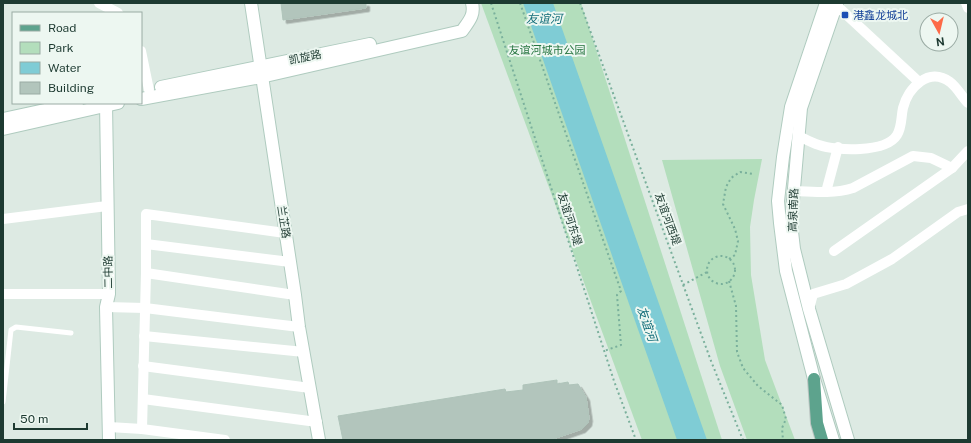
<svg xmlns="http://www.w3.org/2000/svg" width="971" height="443" font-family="'Public Sans','Noto Sans SC',sans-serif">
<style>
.green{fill:#b3debc}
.water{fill:#7fccd5}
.building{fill:#b2c5bc;stroke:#afc4ba;filter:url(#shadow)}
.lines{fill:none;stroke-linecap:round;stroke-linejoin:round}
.secondary-casing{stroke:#afcbbf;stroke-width:14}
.primary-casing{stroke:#bbc4c1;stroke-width:14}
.path{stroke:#7ab09c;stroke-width:2;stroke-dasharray:2 3;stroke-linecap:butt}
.lane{stroke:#fff;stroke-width:5}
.street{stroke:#fff;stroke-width:10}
.secondary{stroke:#fff;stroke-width:12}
.primary{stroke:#5da38d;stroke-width:12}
.transit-dot{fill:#1a4fb4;stroke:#edf7f1;stroke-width:1.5}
.labels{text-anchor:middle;stroke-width:4;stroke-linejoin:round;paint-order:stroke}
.transit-label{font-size:11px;fill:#164399;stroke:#edf7f1;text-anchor:start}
.park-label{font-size:11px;fill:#25743f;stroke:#edf7f1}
.street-label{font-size:11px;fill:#1d3a31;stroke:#edf7f1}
.water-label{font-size:12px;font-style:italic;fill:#146e7a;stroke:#edf7f1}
</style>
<defs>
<filter id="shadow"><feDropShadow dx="3.5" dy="3.5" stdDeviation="0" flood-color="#0004"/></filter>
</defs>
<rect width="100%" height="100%" fill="#ddeae3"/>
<g class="green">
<path d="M481 3H581L722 440H642Z"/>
<path d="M762 159 754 200 750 227 751 275 765 360 795 440H747L720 366 662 160Z"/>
</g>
<path class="water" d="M523 3H553L707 440H677Z"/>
<g class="building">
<path d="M281 3H366V8L283 20Z"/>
<path d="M557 380V384L568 382 569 385 578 384 586 397 589 418 588 423 582 429 556 438 553 440H343L338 416 505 389 506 392 523 390V385Z"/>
</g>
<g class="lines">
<g class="secondary-casing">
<g id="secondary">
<path d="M251 3 295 295 299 327 319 440"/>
<path d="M826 3 791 107 783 157 778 201 780 223 786 271 814 379 833 440"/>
<path d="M837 3 801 108 791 223 794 249 809 309 848 440"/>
<path d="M161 87 370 44"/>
<path d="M141 99 261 77 462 31C469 21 475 15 472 3"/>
<path d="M106 103 109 294 106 307 109 440"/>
<path d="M3 119 77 103"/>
<path d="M3 129 118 103"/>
</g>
</g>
<g class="primary-casing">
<path id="primary" d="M814 379 817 423 822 440"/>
</g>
<g class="path">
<path d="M491 3 614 381 636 440"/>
<path d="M520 3 621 291 617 295 621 345 604 351"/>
<path d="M580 3 711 361 743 440"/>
<circle cx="721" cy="270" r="14"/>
<path d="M729 259 735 255 738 241 735 229 723 204 726 187 731 178 740 172 753 174"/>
<path d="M729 281 736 306 737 352 743 368 758 386 782 405 786 419 782 428 783 440"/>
<path d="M683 285 707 272"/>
</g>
<path class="lane" d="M3 402 11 330 16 327 71 333"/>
<g class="street">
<path d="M99 3 118 13"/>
<path d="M966 3 968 8"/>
<path d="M836 5 919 82"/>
<path d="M141 51 149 90"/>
<path d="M799 136C805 139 812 143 819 145 836 151 886 153 897 135 902 127 901 117 903 108 908 88 929 66 950 82 957 87 962 97 968 103"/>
<path d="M793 191C813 192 834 194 853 188L913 156 931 158 952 168"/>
<path d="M826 192 838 147"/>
<path d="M3 219 107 206"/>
<path d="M146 244 290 262"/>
<path d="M834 251 952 168 968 151"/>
<path d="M146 273 295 295"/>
<path d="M3 294H109"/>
<path d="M106 307 145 308 299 327"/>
<path d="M809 309 813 294 846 284 892 259 958 212 968 209"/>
<path d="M144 336 304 352"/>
<path d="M143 366 310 388"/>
<path d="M143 399 317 422"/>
<path d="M109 427 142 429 225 440"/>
<path d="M142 429 146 273V214L285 233"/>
</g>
<use href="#secondary" class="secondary"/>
<use href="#primary" class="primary"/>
</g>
<rect class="transit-dot" x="841" y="11" width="8" height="8" rx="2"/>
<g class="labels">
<g class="transit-label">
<text x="853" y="19">港鑫龙城北</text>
</g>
<g class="park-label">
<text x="547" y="54">友谊河城市公园</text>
</g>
<g class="street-label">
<text transform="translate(305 57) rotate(-12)" y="4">凯旋路</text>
<text transform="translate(793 210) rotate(-88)" y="4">高泉南路</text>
<text transform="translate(570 219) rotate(72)" y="4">友谊河东堤</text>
<text transform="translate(668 219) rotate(70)" y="4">友谊河西堤</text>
<text transform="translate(284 222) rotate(81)" y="4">兰芷路</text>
<text transform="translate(108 272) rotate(-91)" y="4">二中路</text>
</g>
<g class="water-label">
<text x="544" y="23">友谊河</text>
<text transform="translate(647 324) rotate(71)" y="4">友谊河</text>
</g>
</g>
<rect width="971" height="443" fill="none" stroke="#1d3a31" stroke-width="8"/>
<rect x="12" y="12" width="130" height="92" fill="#edf7f1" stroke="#9aaba4"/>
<rect x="20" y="25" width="20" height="6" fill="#5da38d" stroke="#9aaba4"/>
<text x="48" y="32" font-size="12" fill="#1d3a31">Road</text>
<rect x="20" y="42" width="20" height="12" fill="#b3debc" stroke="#9aaba4"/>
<text x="48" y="52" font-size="12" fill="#1d3a31">Park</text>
<rect x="20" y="62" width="20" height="12" fill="#7fccd5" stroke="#9aaba4"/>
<text x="48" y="72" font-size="12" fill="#1d3a31">Water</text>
<rect x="20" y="82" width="20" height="12" fill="#b2c5bc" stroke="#9aaba4"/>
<text x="48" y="92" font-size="12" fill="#1d3a31">Building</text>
<g transform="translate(939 32) rotate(172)"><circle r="19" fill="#edf7f1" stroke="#9aaba4"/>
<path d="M0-3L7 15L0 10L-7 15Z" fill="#fd6a48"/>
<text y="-6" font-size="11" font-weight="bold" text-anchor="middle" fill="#1d3a31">N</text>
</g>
<path d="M14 423v6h73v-6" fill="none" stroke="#1d3a31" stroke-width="2"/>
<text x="20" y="423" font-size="12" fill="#1d3a31" stroke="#edf7f1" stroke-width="3" paint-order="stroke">50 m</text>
</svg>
